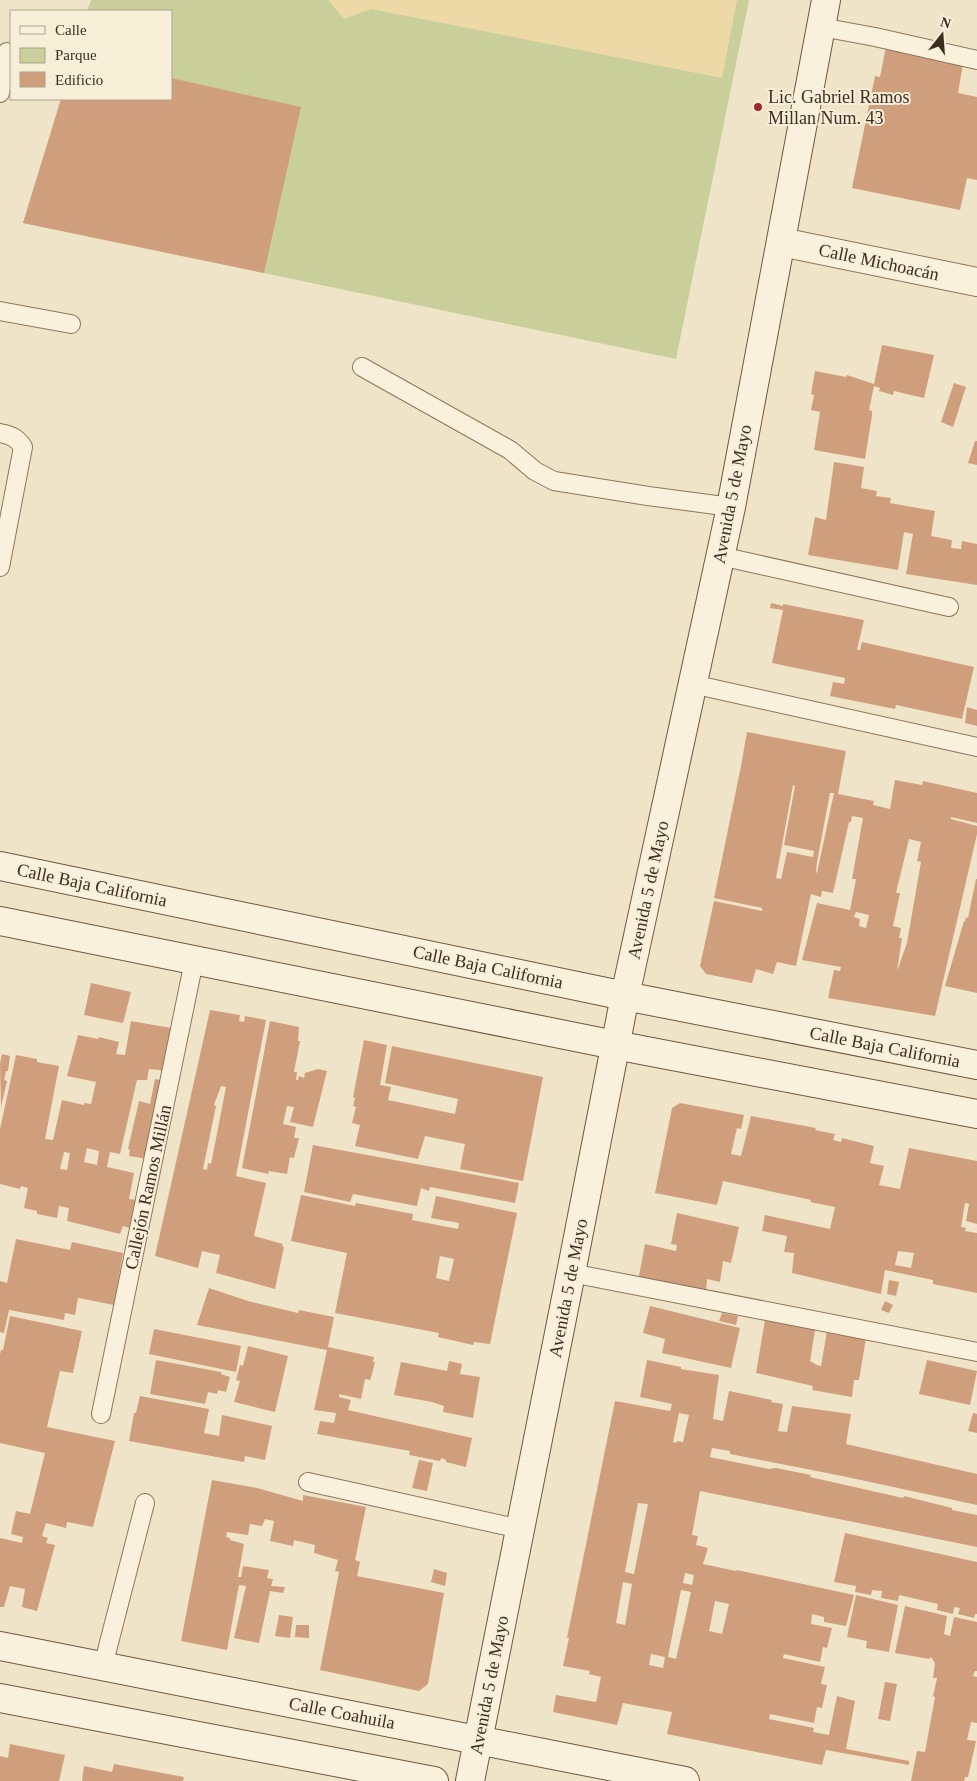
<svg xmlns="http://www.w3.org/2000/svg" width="977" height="1781" font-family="'Times New Roman',serif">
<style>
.green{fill:#c9cf9b}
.sand{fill:#ecd9a5}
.building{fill:#cf9f7d;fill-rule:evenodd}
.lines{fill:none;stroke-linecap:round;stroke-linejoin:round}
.lane-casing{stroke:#8d765c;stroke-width:20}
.street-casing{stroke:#8d765c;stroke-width:30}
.secondary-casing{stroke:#6f573f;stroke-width:30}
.lane{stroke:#faf1dc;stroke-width:18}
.street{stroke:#faf1dc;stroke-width:28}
.secondary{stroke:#faf1dc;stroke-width:28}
.poi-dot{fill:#9e2a2b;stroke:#f7eed8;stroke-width:2}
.labels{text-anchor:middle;stroke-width:4;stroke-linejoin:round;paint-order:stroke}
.poi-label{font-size:18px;fill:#3d2e20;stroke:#f7eed8;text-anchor:start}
.street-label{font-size:18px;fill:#3d2e20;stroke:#f7eed8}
</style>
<rect width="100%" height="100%" fill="#f0e4c8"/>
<path class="green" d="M91 0H749L676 359 23 223 61 99H171V11H87Z"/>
<path class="sand" d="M328 0H737L722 78 371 9 344 19Z"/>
<g class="building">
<path d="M886 47 963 64 958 93 977 97V180L967 178 960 210 852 188 875 76 880 77Z"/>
<path d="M171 78 301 107 264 273 23 223 61 99H171Z"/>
<path d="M882 345 934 355 924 398 894 391 893 395 879 391 880 388 874 386 869 410 872 411V415L865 459 814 450 820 412 811 410 814 395 811 394 815 371 846 377 847 375 874 384Z"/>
<path d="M954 383 966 387 953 427 941 422Z"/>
<path d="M975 441H977V465L968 463Z"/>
<path d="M834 462 864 467 861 488 877 491 876 496 891 498 890 503 935 511 931 536 952 540 951 548 961 549 962 541 977 544V585L906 574 913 534 904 532 898 570 808 555 815 517 826 520Z"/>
<path d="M771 603 783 606V604L864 620 857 650H860L862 642 974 667 962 719 896 705 895 709 830 696 833 682 844 684 845 678 772 663 783 610 770 608Z"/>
<path d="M967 707 977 710V726L965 723Z"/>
<path d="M747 732 846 751 838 794 874 801 873 805 890 809 895 780 922 785 923 781 977 793V823L951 817V819L977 826V834L935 1016 828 998 834 970 840 971 841 967 802 960 817 903 850 910 856 879H852L863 818 852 816 851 822H849L833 893 822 891 821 897 811 894 796 966 777 962 773 974 756 969 752 983 706 974 700 966 714 901 762 911V908L714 898 741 766ZM793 785 795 786 784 845 814 851 813 857 787 852 781 879 776 878ZM830 793H834L817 873 816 872 817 862ZM909 839 921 842 917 861 921 862 907 943 897 971 902 938H899L901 928 893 926 900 893H896ZM856 912 869 915 866 928 859 926 860 919 854 917Z"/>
<path d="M976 879H977V993L945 986 964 921 965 922 966 917 968 918Z"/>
<path d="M91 983 131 992 123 1023 84 1015Z"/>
<path d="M210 1010 240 1015 239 1021 244 1022 245 1016 266 1020 236 1176 266 1183 254 1236 283 1244 282 1246 284 1247 275 1289 216 1273 220 1255 202 1251 198 1268 155 1256ZM221 1086 226 1087 211 1164 208 1163 207 1170 203 1169 216 1106 214 1105Z"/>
<path d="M131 1021 177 1029 167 1071 149 1069 147 1080H137L120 1154 110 1152 107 1167 134 1173 129 1199 139 1200 133 1229 123 1226 120 1234 67 1221 69 1208 59 1206 57 1218 37 1214V1211L24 1208 28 1188 21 1186 20 1189 0 1184V1129L16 1055 37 1059V1062L59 1066 45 1139 53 1140 62 1100 84 1105V1103L91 1104 96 1082 67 1076 78 1035 98 1039 99 1037 119 1042 116 1054 125 1055ZM87 1148 99 1151 97 1165 84 1162ZM64 1152 70 1153 67 1170 60 1169Z"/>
<path d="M270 1021 299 1027 298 1041H300L294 1072H297L296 1080H298L299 1076 304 1078 305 1073 318 1069 327 1071 313 1127 290 1122 294 1107 287 1106 283 1124 296 1127 294 1138H299L294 1158 290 1157 287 1174 269 1171 268 1174 242 1168Z"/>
<path d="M364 1040 387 1045 380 1085 391 1087 388 1100 455 1114 458 1099 385 1083 392 1046 543 1077 523 1181 460 1169 465 1144 425 1136 418 1159 355 1146 360 1125 352 1123 356 1107 353 1106 355 1098 353 1097Z"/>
<path d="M2 1054 10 1056 8 1071H6L4 1080 7 1081 1 1107 0 1063Z"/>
<path d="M155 1079 165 1081 148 1159 129 1156 130 1150 128 1149 139 1101 150 1104Z"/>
<path d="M680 1103 744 1115 741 1129 737 1128 731 1154 741 1156 751 1116 816 1128 815 1130 835 1134 833 1140 841 1142 842 1138 874 1146 870 1163 884 1166 879 1185 900 1189 909 1148 977 1161V1224L966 1221 969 1204 965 1203 961 1227 966 1228 965 1231 977 1233V1293L933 1284V1280L885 1270 881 1294 792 1273 794 1253 784 1252 787 1236 762 1231 765 1215 830 1229 835 1207 810 1202 811 1200 723 1181 717 1205 655 1193 672 1108ZM898 1251 914 1253 911 1268 895 1265Z"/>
<path d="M313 1145 519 1183 515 1203 430 1187 429 1191 421 1188 417 1206 353 1194 350 1202 304 1192Z"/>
<path d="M301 1195 355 1206 356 1203 413 1214 412 1220 458 1229 459 1223 431 1218 436 1196 517 1213 490 1344 474 1342 473 1345 438 1337 439 1333 335 1313 347 1253 291 1241ZM440 1256 454 1259 449 1281 436 1278Z"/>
<path d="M677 1213 739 1227 731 1263 723 1261 720 1282 707 1279 706 1292 638 1281 645 1244 676 1251 677 1245 671 1244Z"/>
<path d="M16 1239 70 1250 72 1242 123 1253 114 1305 78 1298 75 1315 65 1313 64 1320 9 1310 4 1333 0 1332V1281L7 1283Z"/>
<path d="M889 1280 899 1282 896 1296 887 1294Z"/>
<path d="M209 1288 248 1301 298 1313 299 1310 334 1317 328 1347 374 1357 373 1362H375L372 1374 370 1380 365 1379 361 1399 339 1394V1397L351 1400 348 1410 472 1438 466 1467 446 1462V1460L441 1458 440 1461 409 1455 410 1451 317 1434 320 1421 334 1423 336 1413 314 1410 327 1350 197 1325Z"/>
<path d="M885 1301 893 1305 889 1313 881 1310Z"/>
<path d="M650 1306 740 1328 731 1368 662 1353 665 1339 643 1333Z"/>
<path d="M722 1313 738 1316 736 1325 719 1321Z"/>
<path d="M10 1316 82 1331 73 1373 60 1371 47 1427 115 1441 93 1527 67 1522 66 1528 46 1523 42 1536 48 1538 46 1543 55 1545 37 1611 22 1607 25 1589 10 1586 4 1607H0V1538L22 1543 23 1537 11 1534 16 1511 30 1514 45 1453 0 1443V1354L1 1350H3Z"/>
<path d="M765 1320 815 1330 810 1361 817 1365 821 1366 827 1331 866 1338 859 1380H854L852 1397 812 1390 813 1386 756 1373Z"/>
<path d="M154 1329 241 1346 236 1372 149 1354Z"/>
<path d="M248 1346 288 1356 275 1412 234 1402 240 1381 236 1380 240 1365 243 1366Z"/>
<path d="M156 1360 221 1372V1374L230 1377 226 1392 218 1390 217 1394 208 1392 205 1404 150 1394Z"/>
<path d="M647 1360 681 1367V1369L719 1375 713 1419 723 1421 729 1391 772 1400 771 1402 783 1404 778 1431 787 1432 792 1406 851 1414 846 1444 977 1474V1505L842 1476 730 1454V1451L712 1448 710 1457 769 1469 776 1468 811 1475 810 1477 903 1498 904 1496 952 1508V1510L977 1515V1547L700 1491 692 1535 698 1536 696 1545 708 1548 703 1564 736 1571 737 1570 854 1595 846 1626 824 1622V1617L812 1614 811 1624 832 1628 827 1648 823 1647 820 1662 784 1654 783 1658 825 1667 821 1684 827 1685 822 1708 817 1707 814 1723 770 1714 769 1719 814 1728 813 1732 829 1735 837 1696 855 1701 846 1749 909 1761V1765L826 1750 822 1765 667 1734 672 1712 623 1703 617 1725 553 1712 556 1695 596 1702 601 1677 589 1674 590 1671 563 1666 569 1638H567L615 1401 670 1411 672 1404 640 1397ZM679 1413 689 1415 683 1442 677 1441 676 1443 673 1442ZM638 1503 648 1504 634 1574 625 1572ZM685 1573 694 1575 692 1585 683 1583ZM623 1582 632 1584 625 1625 616 1623ZM681 1590 691 1592 676 1659 668 1657ZM715 1601 729 1604 722 1634 709 1631ZM651 1654 665 1657 663 1668 649 1665Z"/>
<path d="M927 1360 977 1371 970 1405 919 1394Z"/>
<path d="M449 1361 462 1364 460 1374 480 1377 473 1418 443 1412 444 1406 432 1402 394 1395 401 1362 447 1371Z"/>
<path d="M140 1396 209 1409 204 1433 219 1436 222 1415 272 1426 265 1460 245 1456 244 1462 129 1441 134 1413H136Z"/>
<path d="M973 1413 977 1414V1433L968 1431Z"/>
<path d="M419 1460 433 1463 427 1491 412 1488Z"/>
<path d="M212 1480 257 1488 303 1501V1495L366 1507 355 1560 360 1562 357 1576 444 1593 428 1684 419 1691 320 1670 339 1572 335 1571 338 1560 314 1553 315 1545 294 1540 293 1546 270 1541 274 1521 265 1519 262 1526 250 1524 248 1535 227 1532 226 1537 230 1538V1540L244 1544 238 1577H241L243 1566 269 1570 267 1578 273 1579 271 1586 285 1587 283 1593 270 1591 259 1643 234 1638 246 1586 239 1585 227 1650 181 1641Z"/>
<path d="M845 1533 977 1562V1614H975L974 1618 958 1614 960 1608 954 1607 953 1614 937 1610 938 1604 899 1595 898 1601 881 1598 882 1591 872 1590 871 1595 855 1592 856 1586 834 1582Z"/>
<path d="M434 1569 447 1573 445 1586 431 1582Z"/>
<path d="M856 1595 898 1605 889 1652 866 1648 867 1641 847 1637Z"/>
<path d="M905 1606 947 1616 944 1634 950 1636 954 1617 977 1622V1671H975L973 1676 977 1677V1723L971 1722 967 1740 976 1741 968 1777H965L964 1781H911L917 1751 925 1752 935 1697 933 1696 937 1678H933L935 1663 931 1657 929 1659 895 1653Z"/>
<path d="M279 1615 293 1617 290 1638 275 1636Z"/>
<path d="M296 1625H309V1638L295 1637Z"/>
<path d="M885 1682 897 1684 890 1721 878 1719Z"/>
<path d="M10 1744 65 1755 59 1781H0V1756L8 1758Z"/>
<path d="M114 1764 184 1777 183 1781H82L84 1766 112 1772Z"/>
</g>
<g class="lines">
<g class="lane-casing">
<g id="lane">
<path d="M821 27 875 37 977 60"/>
<path d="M0 93 7 52"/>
<path d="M0 311 71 324"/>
<path d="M362 367 510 450 535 471 554 481 648 496 731 507"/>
<path d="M0 433C11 435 17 438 23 447L0 567"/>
<path d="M720 556 949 607"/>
<path d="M692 684 977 747"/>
<path d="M571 1273 977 1352"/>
<path d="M101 1414 194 961"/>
<path d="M308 1482 520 1529"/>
<path d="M103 1666 145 1503"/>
</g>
</g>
<g class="street-casing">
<path id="street" d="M781 242 977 282"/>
</g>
<g class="secondary-casing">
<g id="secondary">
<path d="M0 866 625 996 977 1065"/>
<path d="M0 921 615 1045 977 1114"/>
<path d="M0 1646 685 1781"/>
<path d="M0 1698 434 1781"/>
<path d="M470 1781 571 1273 625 996 731 507 826 0"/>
</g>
</g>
<use href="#lane" class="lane"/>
<use href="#street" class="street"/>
<use href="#secondary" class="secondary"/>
</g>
<circle class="poi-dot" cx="758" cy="107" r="5"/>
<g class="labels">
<g class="poi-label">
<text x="768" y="103">Lic. Gabriel Ramos<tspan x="768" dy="21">Millan Num. 43</tspan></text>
</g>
<g class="street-label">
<text transform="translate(879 262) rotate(12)" y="6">Calle Michoacán</text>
<text transform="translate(732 494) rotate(-79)" y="6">Avenida 5 de Mayo</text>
<text transform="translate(92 885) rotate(12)" y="6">Calle Baja California</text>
<text transform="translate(648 890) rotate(-78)" y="6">Avenida 5 de Mayo</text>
<text transform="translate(488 967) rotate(12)" y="6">Calle Baja California</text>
<text transform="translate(885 1047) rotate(11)" y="6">Calle Baja California</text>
<text transform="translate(148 1187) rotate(-78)" y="6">Callejón Ramos Millán</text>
<text transform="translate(568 1288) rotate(-79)" y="6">Avenida 5 de Mayo</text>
<text transform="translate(489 1685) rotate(-79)" y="6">Avenida 5 de Mayo</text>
<text transform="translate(342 1713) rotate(11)" y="6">Calle Coahuila</text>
</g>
</g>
<rect x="10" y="10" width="162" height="90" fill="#f7eed8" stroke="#ada18e"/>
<rect x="20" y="26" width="25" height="8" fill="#faf1dc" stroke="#ada18e"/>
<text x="55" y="35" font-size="15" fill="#3d2e20">Calle</text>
<rect x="20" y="48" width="25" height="15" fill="#c9cf9b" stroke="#ada18e"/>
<text x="55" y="60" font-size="15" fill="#3d2e20">Parque</text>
<rect x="20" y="72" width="25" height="15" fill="#cf9f7d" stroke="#ada18e"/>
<text x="55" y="85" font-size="15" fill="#3d2e20">Edificio</text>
<g transform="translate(942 35) rotate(17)" stroke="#f7eed8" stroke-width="4" paint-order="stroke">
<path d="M0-4L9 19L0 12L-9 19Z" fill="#3d2e20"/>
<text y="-8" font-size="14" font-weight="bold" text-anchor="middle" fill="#3d2e20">N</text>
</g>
</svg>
